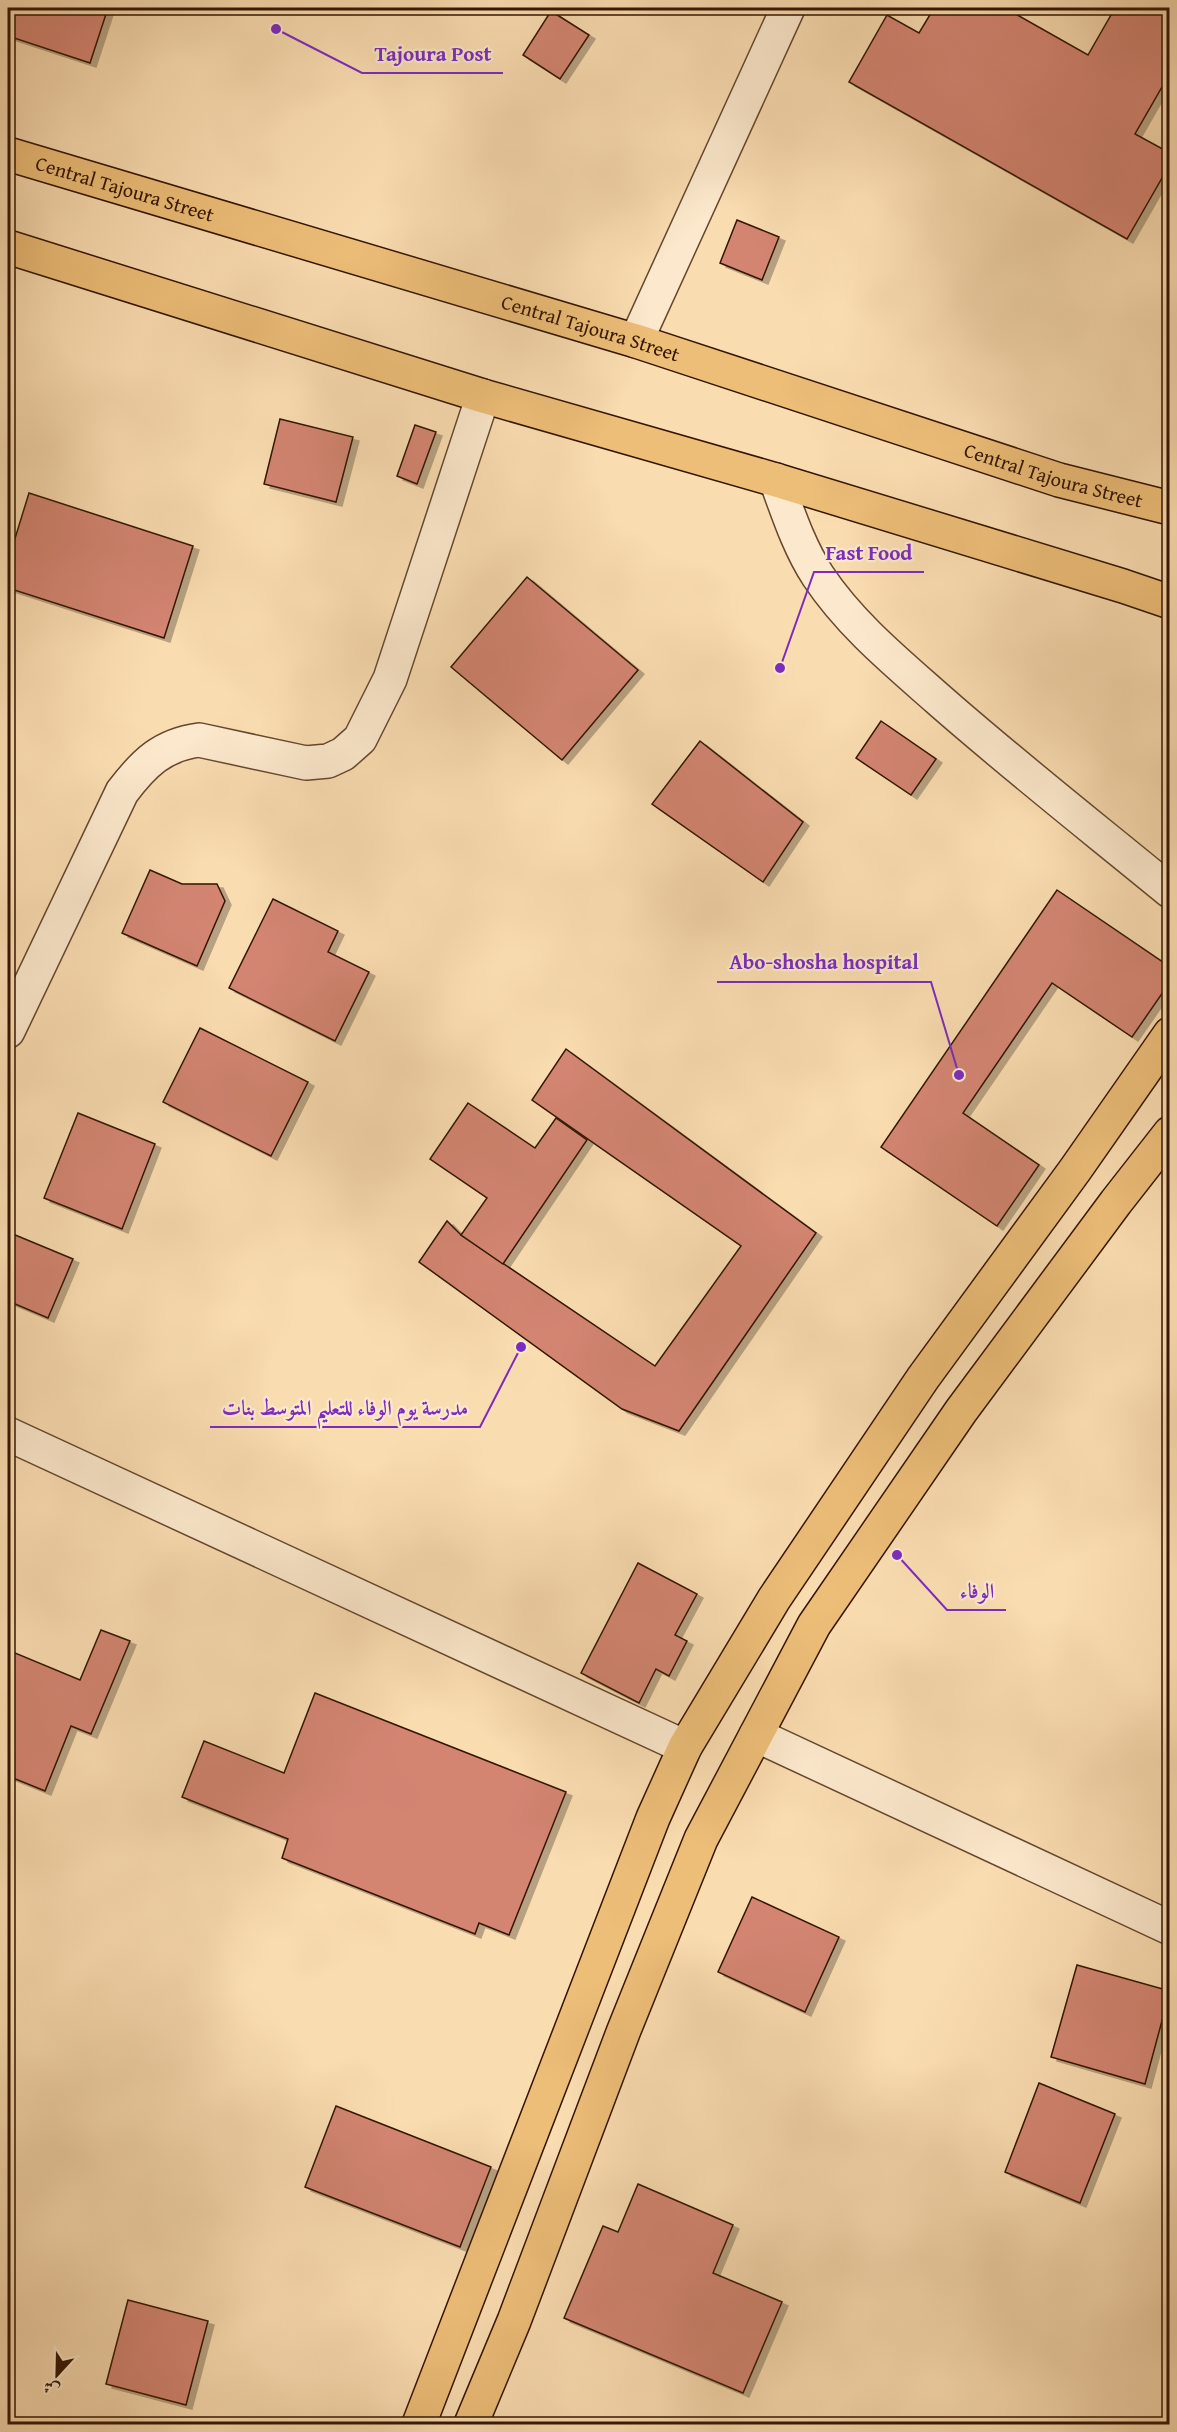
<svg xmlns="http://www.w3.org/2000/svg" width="1177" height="2432" font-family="'Gentium Book Plus',Amiri,serif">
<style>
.building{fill:#d38572;stroke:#331501;stroke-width:1.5;filter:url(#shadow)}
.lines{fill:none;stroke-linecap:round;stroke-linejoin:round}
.minor-casing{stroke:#65472d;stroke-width:36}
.major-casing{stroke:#331501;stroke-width:36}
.minor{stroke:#fce8cc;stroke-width:33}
.major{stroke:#edbe78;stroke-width:33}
.labels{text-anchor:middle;stroke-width:4.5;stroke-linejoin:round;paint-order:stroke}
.street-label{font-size:20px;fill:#331501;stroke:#fce8cc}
.leader{fill:none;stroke:#7b2cbf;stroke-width:2}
.callout-dot{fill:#7b2cbf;stroke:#fce8cc;stroke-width:2}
.callout-label{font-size:21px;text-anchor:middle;font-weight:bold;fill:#7b2cbf;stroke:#fce8cc;stroke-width:4.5;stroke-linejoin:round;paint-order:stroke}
</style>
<defs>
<filter id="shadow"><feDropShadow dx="6" dy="4" stdDeviation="0" flood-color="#0004"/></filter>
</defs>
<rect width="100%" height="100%" fill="#fadcb1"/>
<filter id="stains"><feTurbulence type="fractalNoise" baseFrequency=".00333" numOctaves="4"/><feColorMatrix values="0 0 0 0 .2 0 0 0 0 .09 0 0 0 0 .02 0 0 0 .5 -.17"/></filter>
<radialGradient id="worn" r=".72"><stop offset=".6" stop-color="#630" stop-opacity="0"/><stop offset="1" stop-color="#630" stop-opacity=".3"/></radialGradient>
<g class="building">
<path d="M8 8H108L90 63 8 36Z"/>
<path d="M934 8H1015L1012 12 1088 55 1115 8H1170V73L1135 134 1170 153V164L1127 239 849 82 887 15 919 33Z"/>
<path d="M551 11 589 35 560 79 523 55Z"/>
<path d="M737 220 779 237 762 280 720 263Z"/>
<path d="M280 419 353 437 336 502 264 484Z"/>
<path d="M415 425 436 432 417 484 397 476Z"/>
<path d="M29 493 193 546 164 638 8 588V561Z"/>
<path d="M527 577 638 670 562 760 451 667Z"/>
<path d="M881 721 936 759 911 795 856 758Z"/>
<path d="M700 741 803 822 763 882 652 804Z"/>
<path d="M150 870 182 884H217L225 901 197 966 122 933Z"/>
<path d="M1057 890 1170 967V982L1132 1037 1052 983 963 1113 1039 1165 997 1226 881 1147Z"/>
<path d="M273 899 338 931 328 952 369 972 335 1041 229 988Z"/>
<path d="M200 1028 308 1082 271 1156 163 1102Z"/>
<path d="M566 1049 816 1233 679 1431 622 1409 419 1262 447 1221 461 1235 655 1366 741 1246 532 1100Z"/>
<path d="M468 1103 535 1148 556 1118 587 1140 503 1264 461 1235 487 1198 430 1159Z"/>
<path d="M78 1113 155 1144 122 1229 44 1198Z"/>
<path d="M8 1232 73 1259 48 1318 8 1301Z"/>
<path d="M638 1563 697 1594 675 1635 687 1641 669 1676 656 1669 639 1703 581 1673Z"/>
<path d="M101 1630 130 1641 91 1734 71 1726 45 1791 8 1776V1650L80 1680Z"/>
<path d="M315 1693 566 1792 509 1935 479 1923 475 1934 282 1858 288 1839 182 1797 204 1741 284 1773Z"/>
<path d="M752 1897 839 1937 805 2012 718 1972Z"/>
<path d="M1077 1965 1170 1991 1145 2084 1051 2057Z"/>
<path d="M1039 2083 1115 2114 1080 2203 1005 2172Z"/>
<path d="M336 2106 491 2167 460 2247 305 2187Z"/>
<path d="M638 2184 733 2225 713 2273 782 2302 743 2393 564 2318 603 2226 618 2232Z"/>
<path d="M128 2300 208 2321 186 2405 106 2384Z"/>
</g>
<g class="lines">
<g class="minor-casing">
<g id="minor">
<path d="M636 341 788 8"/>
<path d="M776 480C788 513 799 547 818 576 850 624 895 661 938 699 1013 765 1092 827 1170 891"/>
<path d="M8 1031 122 792C144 763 162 745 199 740L306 763 328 761 343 754 360 739 390 679 483 396"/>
<path d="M8 1434 685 1747"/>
<path d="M756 1735 1170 1928"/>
</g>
</g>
<g class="major-casing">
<g id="major">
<path id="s1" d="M8 154 636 341 1059 480 1170 508"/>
<path d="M8 247 483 396 776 480 1123 586 1170 602"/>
<path d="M419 2424 653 1818 685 1747 774 1599 923 1378 1075 1170 1170 1034"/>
<path d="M471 2424 514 2321 624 2030 701 1839 814 1625 961 1411 1116 1202 1170 1133"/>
</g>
</g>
<use href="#minor" class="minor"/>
<use href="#major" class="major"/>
</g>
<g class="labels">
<g class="street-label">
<text dy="7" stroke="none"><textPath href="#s1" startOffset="122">Central Tajoura Street</textPath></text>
<text dy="7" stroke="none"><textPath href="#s1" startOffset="608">Central Tajoura Street</textPath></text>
<text dy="7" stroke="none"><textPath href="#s1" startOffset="1094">Central Tajoura Street</textPath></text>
</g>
</g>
<path class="leader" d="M276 29L362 73H503M780 668L814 572H924M959 1075L931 982H717M521 1347L480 1427H210M897 1555L947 1610H1006"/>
<g class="callout-dot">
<circle cx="276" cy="29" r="6"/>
<circle cx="780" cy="668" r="6"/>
<circle cx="959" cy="1075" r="6"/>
<circle cx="521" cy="1347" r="6"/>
<circle cx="897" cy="1555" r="6"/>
</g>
<g class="callout-label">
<text x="433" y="61">Tajoura Post</text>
<text x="869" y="560">Fast Food</text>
<text x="824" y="969">Abo-shosha hospital</text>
<text x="345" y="1415">مدرسة يوم الوفاء للتعليم المتوسط بنات</text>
<text x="977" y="1598">الوفاء</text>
</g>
<rect width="1177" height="2432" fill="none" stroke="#fadcb1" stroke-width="30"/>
<rect x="9" y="9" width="1159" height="2414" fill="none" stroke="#331501" stroke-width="3"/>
<rect x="15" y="15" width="1147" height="2402" fill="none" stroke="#331501" stroke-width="1.5"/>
<g transform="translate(57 2375) rotate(202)" stroke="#fce8cc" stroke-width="4.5" paint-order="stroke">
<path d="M0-4.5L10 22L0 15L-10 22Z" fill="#331501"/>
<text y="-9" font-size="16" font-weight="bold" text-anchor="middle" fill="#331501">ش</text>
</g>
<rect width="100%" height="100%" filter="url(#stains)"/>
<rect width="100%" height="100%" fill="url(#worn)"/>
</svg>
